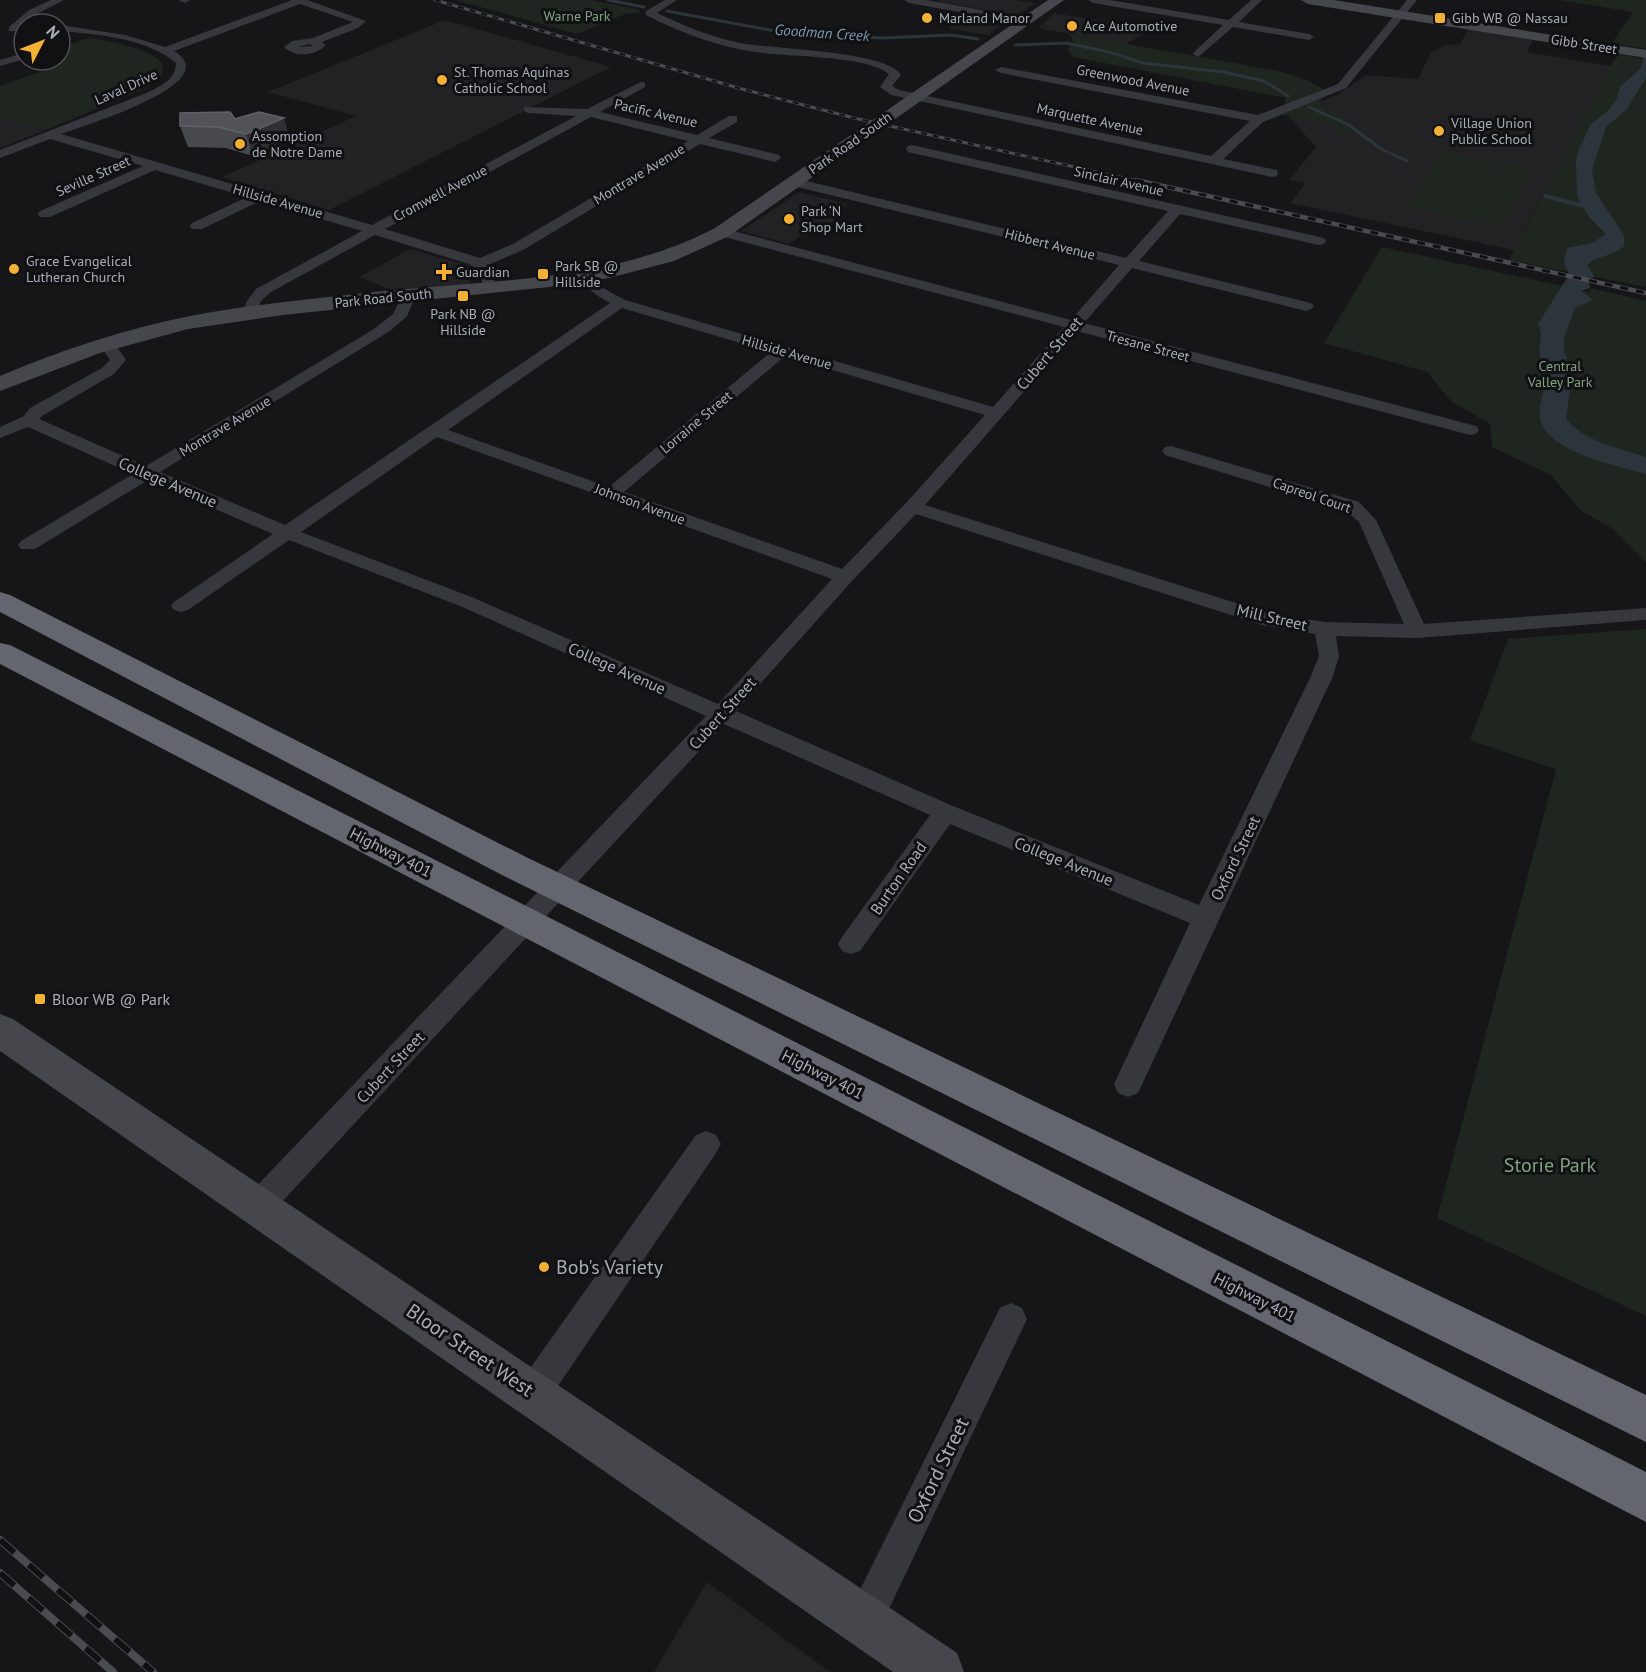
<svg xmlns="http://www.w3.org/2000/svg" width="1646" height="1672" font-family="'PT Sans',sans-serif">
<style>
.built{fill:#222225}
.green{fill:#1e261f}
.water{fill:#2c353c}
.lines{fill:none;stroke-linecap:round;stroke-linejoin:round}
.stream-far1{stroke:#2c353c;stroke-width:3}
.stream{stroke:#2c353c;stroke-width:4}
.street{fill:#37383d;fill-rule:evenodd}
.secondary{fill:#45474d;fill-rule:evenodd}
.highway{fill:#63666e;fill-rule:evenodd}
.rail-far2-casing{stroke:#4a4c52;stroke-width:3}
.rail-far1-casing{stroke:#4a4c52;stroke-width:4.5}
.rail-casing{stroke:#4a4c52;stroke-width:8}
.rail-far2{stroke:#111113;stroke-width:2;stroke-dasharray:6;stroke-linecap:butt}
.rail-far1{stroke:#111113;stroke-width:3;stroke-dasharray:8;stroke-linecap:butt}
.rail{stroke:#111113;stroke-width:6;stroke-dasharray:19;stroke-linecap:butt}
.wall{fill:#47494d}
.shaded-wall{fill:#2f3033}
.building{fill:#525359;stroke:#5f6168;stroke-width:1.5}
.poi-dot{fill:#f2b134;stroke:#111113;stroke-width:2}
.labels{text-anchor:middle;stroke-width:6;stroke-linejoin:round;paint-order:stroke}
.far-park-label{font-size:14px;fill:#7fa381;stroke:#111113}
.far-poi-label{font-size:14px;fill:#a8adb8;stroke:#111113;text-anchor:start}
.far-street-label{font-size:14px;fill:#a8adb8;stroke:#111113}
.far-water-label{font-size:15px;font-style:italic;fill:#7f9bb3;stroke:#111113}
.street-label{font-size:16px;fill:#a8adb8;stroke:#111113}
.poi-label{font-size:16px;fill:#a8adb8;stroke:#111113;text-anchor:start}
.near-park-label{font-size:20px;fill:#7fa381;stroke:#111113}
.near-poi-label{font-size:20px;fill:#a8adb8;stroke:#111113;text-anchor:start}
.near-street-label{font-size:20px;fill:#a8adb8;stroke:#111113}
</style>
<rect width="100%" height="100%" fill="#161618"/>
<g class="built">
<path d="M941 0H1017L1035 3 1018 15 938 2Z"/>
<path d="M972 13 1004 19 1007 22 987 35 948 28Z"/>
<path d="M1054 13 1149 30 1126 44 1038 28Z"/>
<path d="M445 20 611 67 329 210 222 177 356 116 268 92Z"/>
<path d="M1469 28 1534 38 1527 52 1611 66 1514 250 1290 203 1306 183 1289 180 1316 147 1287 115 1339 94 1366 75 1418 79 1431 52 1445 45 1460 44Z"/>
<path d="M0 117 46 130 0 148Z"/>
<path d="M799 192 848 204 829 216 836 219 827 226 817 224 789 244 741 231Z"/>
<path d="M410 249 469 266V285L392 290 359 277Z"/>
<path d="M707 1582 830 1672H654Z"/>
</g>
<g class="green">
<path d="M455 0H591L640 10 639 13 625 14 577 34Z"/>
<path d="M1560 0H1646V49L1612 43 1633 12Z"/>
<path d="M1070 34 1279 71 1309 81 1323 89 1320 104 1341 116 1355 129 1348 134 1340 135 1326 122 1272 113 1283 110 1286 98 1073 57 1067 49 1074 44Z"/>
<path d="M90 38C109 42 154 48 163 65L161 75 146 88 46 130 0 117V86L54 67 32 60H60V47Z"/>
<path d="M1617 54 1646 59V287L1509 260Z"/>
<path d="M1441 151 1531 168 1504 227 1407 208Z"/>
<path d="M1382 247 1590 292V288L1646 301V562L1613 529 1580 510 1551 475 1492 447 1490 424 1452 402 1427 372 1324 343Z"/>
<path d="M1646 629V1316L1437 1218 1556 769 1470 740 1508 639Z"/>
</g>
<path class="water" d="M1646 49V78L1627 109 1606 127 1592 170 1596 193 1624 235V246C1613 257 1597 255 1587 265L1594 276 1589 283 1590 288 1581 291 1593 300 1575 308 1564 338V350L1572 376 1566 419C1585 442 1619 448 1646 457V474C1619 466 1551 453 1541 422 1537 408 1544 396 1545 382 1546 372 1541 364 1540 355 1537 342 1545 338 1538 324L1569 275 1564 262 1567 248 1592 243 1606 234 1589 217 1577 196 1576 161 1579 149 1591 124 1607 112 1616 101 1620 87 1641 68Z"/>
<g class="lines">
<g class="stream-far1">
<path d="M608 0 644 7"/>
<path d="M667 11 786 33 882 38 951 35 978 39"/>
<path d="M1015 45 1066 43 1109 52 1143 63 1223 72 1264 81 1288 96"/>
<path d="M1309 107 1349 125 1381 149 1407 161"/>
</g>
<path class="stream" d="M1545 196 1588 207"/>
<g class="street">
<path d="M51 0H64L37 14 17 31H9V27L29 10Z"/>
<path d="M178 0H190L185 3Z"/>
<path d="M292 0H307L366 21 358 28 322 42 326 45C315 56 295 58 284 47L292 41 313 38 353 22 300 4 174 51C228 83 82 126 61 134L372 225 576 116 528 113 524 111V107L587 109 641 82 645 83V87L600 112 697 135 729 116H737V122L709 138 779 155 781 158 775 162 700 144 523 250 488 265 497 287 495 290H485L478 270 469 264 375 235 271 292 261 301 255 315 250 317 242 312 247 301 256 289 362 231 260 201 202 229H192L190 226 192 223 247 197 155 170 50 217H40L38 214 40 211 143 166 50 139 0 158V150L149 92C162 85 176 79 176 63 147 38 96 34 60 31V25L125 35 165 47ZM310 44 313 46 297 47ZM591 117 688 141 513 244 480 258 385 229Z"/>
<path d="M665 0H677L657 13C684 26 711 37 740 43 770 49 888 51 901 75L892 86 899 90 1211 156 1250 121 1001 73 995 70 1001 67 1258 115 1338 84 1407 0H1417L1346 88 1263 122 1223 159 1277 170 1278 173 1277 176 1272 177 891 95 880 87 889 74C867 55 786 57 755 52 716 46 681 33 646 15V11Z"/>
<path d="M904 0H926L1026 18 1031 21 1026 24 909 3Z"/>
<path d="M1088 0H1110L1229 20 1251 0H1262L1239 22 1309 34 1314 37 1309 40 1233 27 1198 57 1193 54 1194 52 1223 25 1093 3Z"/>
<path d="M24 53V59L0 66V60Z"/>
<path d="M912 145 1324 238 1326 241 1324 244 1319 245 1180 214 1139 261 1311 303 1314 306 1311 309 1306 311 1132 268 1084 323 1476 426 1479 430 1476 434 1470 435 1077 331 925 505 1271 614 1325 622 1404 624 1359 522 1345 510 1165 455 1162 451 1165 447 1171 446 1359 502 1376 520 1424 624 1646 608V620L1417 638 1336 636 1339 656 1333 676 1138 1093 1128 1097 1118 1093 1114 1084 1190 923 950 824 860 951 851 954 842 951 838 944 842 937 930 815 724 724 268 1217 257 1221 246 1217 242 1207 246 1197 706 716 460 606 289 540 188 610 181 612 174 610 171 606 174 602 273 534 148 480 35 549H21L18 545 21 541 133 474 28 427 0 438V427L24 416 30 408 102 368 110 360 99 344 107 339 113 341 126 360 114 374 42 416 39 419 146 466 374 329 393 314 404 292H414L416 295 407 316 390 331 160 472 285 525 610 303C596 296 588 289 579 277L586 273 591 274 603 288 625 300 993 407 1064 327 717 235 715 232 722 228 1071 320 1119 265 789 185 788 182 794 178 1126 258 1168 211 908 152 906 149 908 146ZM622 308 771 352 609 487 448 430ZM785 356 985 415 906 503 842 569 624 492ZM437 437 832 579 718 704 474 598 301 532ZM916 514 1262 625 1315 634 1319 656 1311 676 1199 905 953 806 736 711 852 581Z"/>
<path d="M706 1131 716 1135 721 1144 716 1153 545 1405 533 1410 521 1405 516 1393 521 1381 696 1135Z"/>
<path d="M1011 1303 1022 1308 1027 1319 877 1634 864 1640 851 1634 845 1621 851 1608 1000 1308Z"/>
</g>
<g class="secondary">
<path d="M1048 0H1064L729 236 674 261 609 278 549 287 283 315 188 329 100 353 0 391V376C61 350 125 329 190 316 254 304 319 298 384 291 495 280 614 281 715 228Z"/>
<path d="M1301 0H1334L1646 50V58L1308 4Z"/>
<path d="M0 1014 13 1019 957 1653 964 1672H893L0 1051Z"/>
</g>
<g class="highway">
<path d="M0 592 10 595 526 857 1646 1395V1442L502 875 0 612Z"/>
<path d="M0 643 10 645 1646 1472V1522L0 664Z"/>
</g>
<g class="rail-far2-casing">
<path id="rail-far2" d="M435 0 742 89 854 118 1142 182"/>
</g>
<g class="rail-far1-casing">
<path id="rail-far1" d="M1136 180 1646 293"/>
</g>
<g class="rail-casing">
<g id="rail">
<path d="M0 1540 153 1672"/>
<path d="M0 1573 113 1672"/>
</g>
</g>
<use href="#rail-far2" class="rail-far2"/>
<use href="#rail-far1" class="rail-far1"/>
<use href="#rail" class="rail"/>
</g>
<path class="wall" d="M235 119 290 139 253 156 226 148 188 147 180 126Z"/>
<path class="shaded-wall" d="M284 118 290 139 253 156 246 134Z"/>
<path class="building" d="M230 112 235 119 259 112 284 118 246 134 218 127 180 126V113Z"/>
<g class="poi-dot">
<circle cx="927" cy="18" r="6"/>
<rect x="1434" y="12" width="12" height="12" rx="3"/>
<circle cx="1072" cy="26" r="6"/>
<circle cx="442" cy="80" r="6"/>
<circle cx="1439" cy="131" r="6"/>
<circle cx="240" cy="144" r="6"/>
<circle cx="789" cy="219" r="6"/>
<circle cx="14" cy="269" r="6"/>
<path d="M441 263h6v6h6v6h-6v6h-6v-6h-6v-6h6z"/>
<rect x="537" y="268" width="12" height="12" rx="3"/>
<rect x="457" y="290" width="12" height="12" rx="3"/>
<rect x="34" y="993" width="12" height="12" rx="3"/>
<circle cx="544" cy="1267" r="6"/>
</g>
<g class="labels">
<g class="far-park-label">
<text x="577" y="21">Warne Park</text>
<text x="1560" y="371">Central<tspan x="1560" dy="16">Valley Park</tspan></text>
</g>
<g class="far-poi-label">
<text x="939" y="23">Marland Manor</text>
<text x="1452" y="23">Gibb WB @ Nassau</text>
<text x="1084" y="31">Ace Automotive</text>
<text x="454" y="77">St. Thomas Aquinas<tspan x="454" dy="16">Catholic School</tspan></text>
<text x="1451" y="128">Village Union<tspan x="1451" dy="16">Public School</tspan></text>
<text x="252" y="141">Assomption<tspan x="252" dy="16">de Notre Dame</tspan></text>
<text x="801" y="216">Park ‘N<tspan x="801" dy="16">Shop Mart</tspan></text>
<text x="26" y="266">Grace Evangelical<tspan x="26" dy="16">Lutheran Church</tspan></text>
<text x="555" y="271">Park SB @<tspan x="555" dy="16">Hillside</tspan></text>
<text x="456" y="277">Guardian</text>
<text x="463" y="319" text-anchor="middle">Park NB @<tspan x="463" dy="16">Hillside</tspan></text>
</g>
<g class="far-street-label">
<text transform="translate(1584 44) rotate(9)" y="5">Gibb Street</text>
<text transform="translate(1133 80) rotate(11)" y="5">Greenwood Avenue</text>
<text transform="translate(126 87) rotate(-24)" y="5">Laval Drive</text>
<text transform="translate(656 113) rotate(13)" y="5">Pacific Avenue</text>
<text transform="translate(1090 119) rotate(12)" y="5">Marquette Avenue</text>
<text transform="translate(850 143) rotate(-35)" y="5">Park Road South</text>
<text transform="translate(639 174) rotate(-31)" y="5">Montrave Avenue</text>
<text transform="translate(93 176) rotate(-24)" y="5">Seville Street</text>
<text transform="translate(1119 181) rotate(13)" y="5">Sinclair Avenue</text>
<text transform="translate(440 193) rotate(-28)" y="5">Cromwell Avenue</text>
<text transform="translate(278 201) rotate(16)" y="5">Hillside Avenue</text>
<text transform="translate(1050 244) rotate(14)" y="5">Hibbert Avenue</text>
<text transform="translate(383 298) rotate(-6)" y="5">Park Road South</text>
<text transform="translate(1148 346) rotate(15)" y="5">Tresane Street</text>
<text transform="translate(787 352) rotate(16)" y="5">Hillside Avenue</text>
<text transform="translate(696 422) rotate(-40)" y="5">Lorraine Street</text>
<text transform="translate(225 426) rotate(-31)" y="5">Montrave Avenue</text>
<text transform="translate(1312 495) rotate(19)" y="5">Capreol Court</text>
<text transform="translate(640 504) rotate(20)" y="5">Johnson Avenue</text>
</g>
<g class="far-water-label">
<text transform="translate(822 33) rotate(4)" y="5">Goodman Creek</text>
</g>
<g class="street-label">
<text transform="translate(1049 353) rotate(-49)" y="6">Cubert Street</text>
<text transform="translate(168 482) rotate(23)" y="6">College Avenue</text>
<text transform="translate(1272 617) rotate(13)" y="6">Mill Street</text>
<text transform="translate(617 668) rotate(24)" y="6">College Avenue</text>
<text transform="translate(722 713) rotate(-48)" y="6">Cubert Street</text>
<text transform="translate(391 852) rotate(27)" y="6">Highway 401</text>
<text transform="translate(1235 858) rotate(-64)" y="6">Oxford Street</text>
<text transform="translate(1064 861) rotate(22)" y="6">College Avenue</text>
<text transform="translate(898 878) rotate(-55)" y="6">Burton Road</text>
<text transform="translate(390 1067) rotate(-47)" y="6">Cubert Street</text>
<text transform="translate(823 1074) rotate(27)" y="6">Highway 401</text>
<text transform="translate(1255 1297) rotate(27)" y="6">Highway 401</text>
</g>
<g class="poi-label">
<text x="52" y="1005">Bloor WB @ Park</text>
</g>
<g class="near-park-label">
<text x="1550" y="1172">Storie Park</text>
</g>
<g class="near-poi-label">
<text x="556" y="1274">Bob's Variety</text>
</g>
<g class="near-street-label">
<text transform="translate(470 1350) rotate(34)" y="7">Bloor Street West</text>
<text transform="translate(938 1470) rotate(-64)" y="7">Oxford Street</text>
</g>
</g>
<g transform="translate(42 42) rotate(48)"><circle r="28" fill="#111113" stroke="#4d4f55" stroke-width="1.5"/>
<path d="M0-4.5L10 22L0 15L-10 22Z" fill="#f2b134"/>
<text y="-9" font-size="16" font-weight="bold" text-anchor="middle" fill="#a8adb8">N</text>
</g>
</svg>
